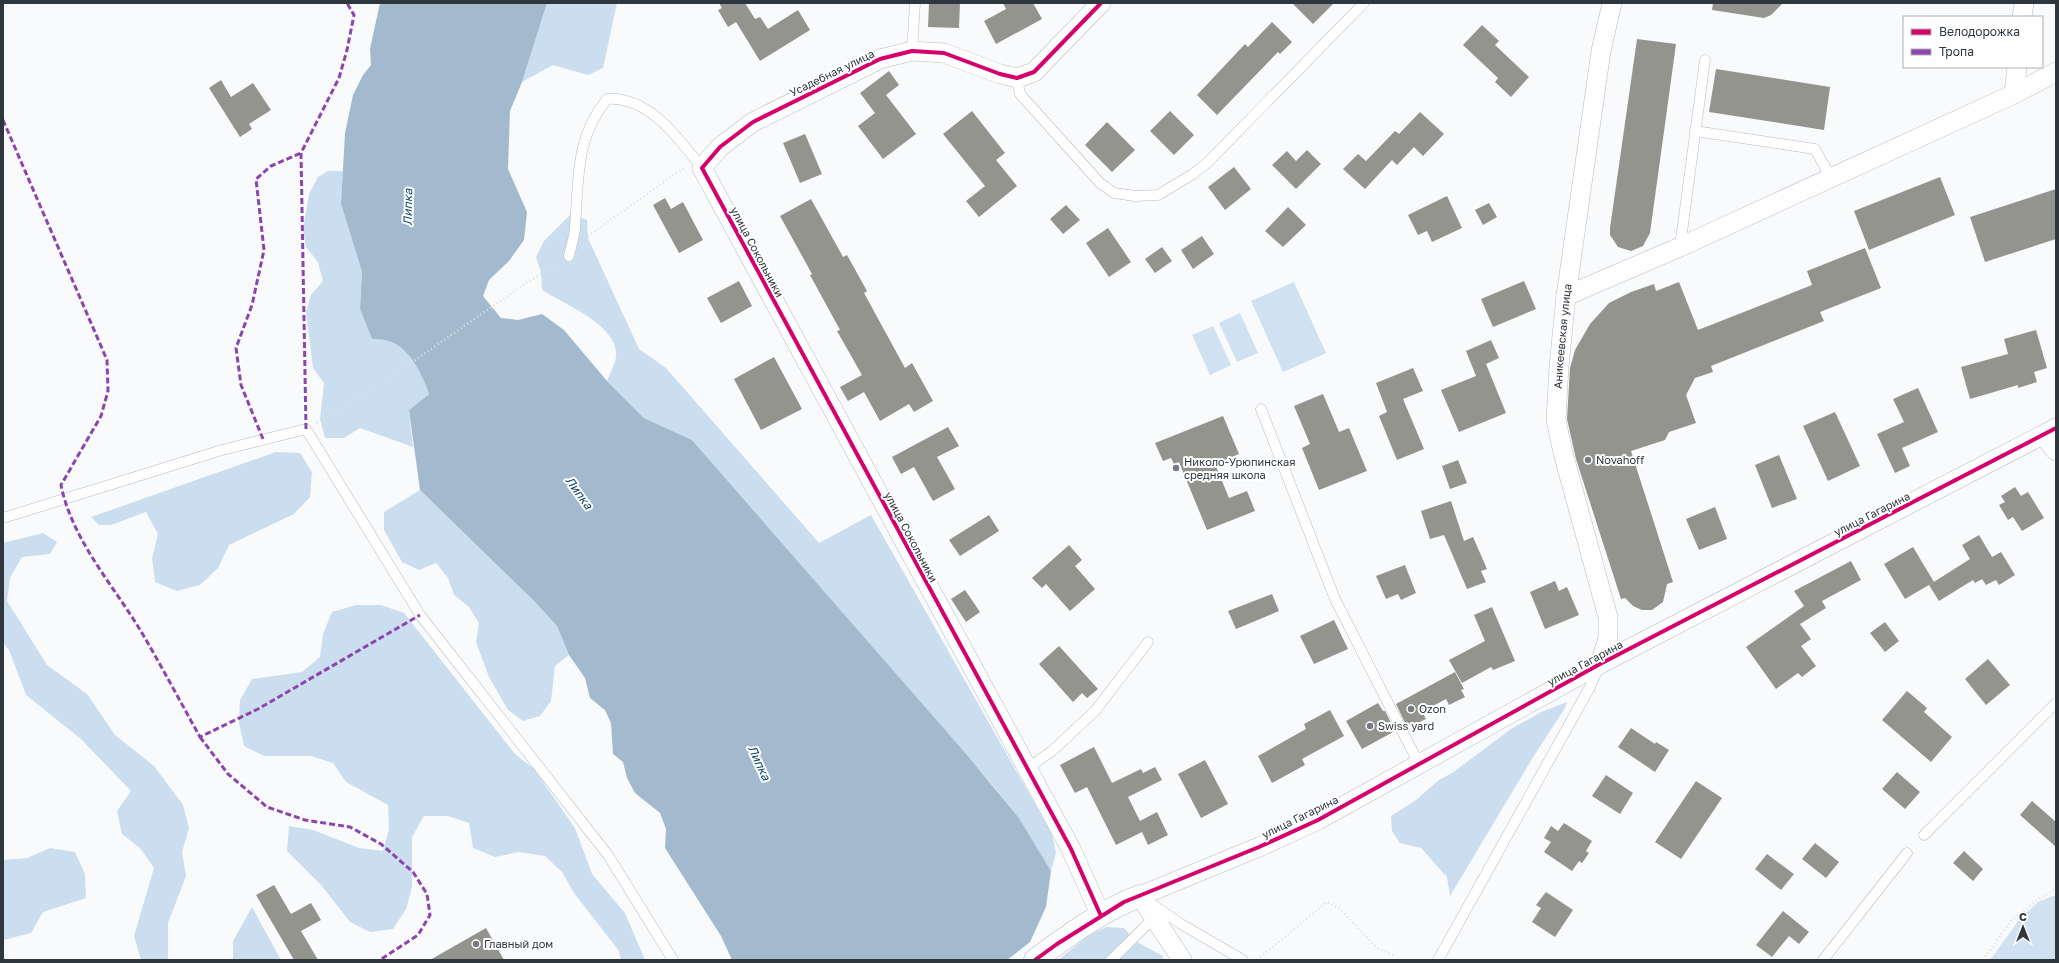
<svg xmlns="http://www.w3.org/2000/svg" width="2059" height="963" font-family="'Golos Text',sans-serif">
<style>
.green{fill:#d0e2f1}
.forest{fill:#cbdeef}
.water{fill:#a3bace}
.building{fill:#92948d}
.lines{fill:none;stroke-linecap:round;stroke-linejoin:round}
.service-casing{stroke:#b7bbc0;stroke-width:11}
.minor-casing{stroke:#b7bbc0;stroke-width:20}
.tertiary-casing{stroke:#b7bbc0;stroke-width:23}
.path{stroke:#dedfdf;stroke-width:2.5;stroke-dasharray:1 3;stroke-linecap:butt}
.service{stroke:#fefeff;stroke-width:10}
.minor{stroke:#fefeff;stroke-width:19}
.tertiary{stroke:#fefeff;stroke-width:22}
.quiet{stroke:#8e44ad;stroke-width:3;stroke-dasharray:6 3;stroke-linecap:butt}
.cycleway-casing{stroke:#fff;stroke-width:6}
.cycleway{stroke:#d6006c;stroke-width:4}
.poi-dot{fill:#757b80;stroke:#fff;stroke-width:1.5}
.labels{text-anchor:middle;stroke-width:4;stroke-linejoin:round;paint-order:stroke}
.street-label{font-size:11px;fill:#2e373e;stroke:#fff}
.poi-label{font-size:11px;fill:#2e373e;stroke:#fff;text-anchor:start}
.water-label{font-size:12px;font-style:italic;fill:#0b446a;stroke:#fff}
</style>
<rect width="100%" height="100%" fill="#f8fafc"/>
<g class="green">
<path d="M1294 282 1326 353 1283 372 1251 301Z"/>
<path d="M1240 313 1258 353 1237 362 1219 323Z"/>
<path d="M1213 326 1231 365 1210 375 1192 335Z"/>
<path d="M2053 896H2056V960H1990L2019 920 2038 902Z"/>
</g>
<g class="forest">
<path d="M547 3H617L603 68 588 75 553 65 522 82Z"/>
<path d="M328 171H343L341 204 362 272 360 309 372 339C377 340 383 339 388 341 409 346 423 376 429 394L409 410 413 447 360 428 344 438H325L320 419 324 383 313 368 306 312 311 295 323 281 318 262 306 247 303 230 309 194 318 177Z"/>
<path d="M571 214 587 220 588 238 639 349 666 368 819 543 871 515 1052 834 1056 853 1051 871 1019 818 990 782 692 440 644 418 607 381C610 373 615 365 616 357 620 326 564 304 542 290L541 272 536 257 544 241Z"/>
<path d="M276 452 300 453 312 472 310 497 294 514 229 545 218 568 200 585 177 591 155 582 152 558 158 534 146 512 111 525H99L91 517Z"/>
<path d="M420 490 534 601 557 626 569 655 555 666 551 701 540 716 523 721 508 710 489 677 476 642 479 623 469 607 454 595 448 578 436 563 419 570 402 562 384 530V512Z"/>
<path d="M43 533 57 542 50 554 22 557 10 578 7 601 47 665 87 694 115 735 154 766 183 805 189 828 182 852 186 876 168 923V960H141L134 936 154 868 140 848 122 834 117 811 131 791 81 739 26 695 9 650 3 643V543Z"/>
<path d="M356 605H381L404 613 515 754 534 769 575 828 592 874 625 913 645 960H621L619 951 574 893 562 872 545 856 519 852 495 857 473 848 469 823 448 816H424L412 837V887L406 909 393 929 370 932 350 922 322 886 287 851 289 826 313 830 359 848 383 851 389 829 388 805 346 782 333 763 311 756H264L244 746 239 723 240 700 252 679 302 672 320 657 323 634 332 612Z"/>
<path d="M1567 702 1565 708 1535 754 1450 896 1447 877 1421 848 1400 843 1392 831 1391 816 1416 800 1439 780 1452 773 1511 729 1541 712Z"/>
<path d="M50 848 75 852 85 874 86 898 43 912 31 933 3 940V860L27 858Z"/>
<path d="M252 907 281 960H233V941Z"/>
<path d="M1106 927 1124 928 1137 942 1163 956V960H1058L1088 936Z"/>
</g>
<path class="water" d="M380 3H547L522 82 510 111 508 169 527 212 524 240 509 261 489 280 483 296 501 318 518 320 542 314 564 330 607 381 644 418 692 440 967 755 1019 818 1051 871 1046 907 1030 942 1007 960H732L721 936 665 848 666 829 660 813 635 793 627 778 623 762 613 754 611 723 605 710 590 698 585 678 569 655 557 626 534 601 420 490 409 410 429 394C423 376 409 346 388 341 383 339 377 340 372 339L360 309 362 272 341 204 345 133 353 95 363 75 371 65 370 49Z"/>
<g class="building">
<path d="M719 3H745L755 19 760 17 768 29 798 10 810 30 760 61 736 22 728 27 718 10 722 8Z"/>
<path d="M929 3H960L959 28 928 27Z"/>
<path d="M1003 3H1033L1042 19 996 44 984 21 1006 9Z"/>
<path d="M1292 3H1334L1313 24Z"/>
<path d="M1713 3H1783L1771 15 1764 18 1712 10Z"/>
<path d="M1272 22 1292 42 1280 54 1278 52 1217 115 1197 95 1245 44 1248 47Z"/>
<path d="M1482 25 1499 41 1495 45 1529 77 1511 97 1495 82 1498 78 1463 45Z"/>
<path d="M1637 39 1676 44 1650 233 1643 246 1631 251 1618 247 1610 235V228Z"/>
<path d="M1716 69 1830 87 1824 130 1709 112Z"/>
<path d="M889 71 899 85 886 95 916 134 883 159 858 126 875 113 860 93Z"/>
<path d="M221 80 231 97 253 83 271 110 249 124 252 129 240 137 209 88Z"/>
<path d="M972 111 1005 153 996 160 1017 186 979 217 966 201 985 186 943 134Z"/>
<path d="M1170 111 1194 135 1174 155 1150 131Z"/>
<path d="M1420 112 1444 134 1423 156 1414 147 1397 165 1392 160 1365 189 1343 169 1358 154 1366 161 1395 131 1399 134Z"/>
<path d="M1107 122 1135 150 1112 172 1085 145Z"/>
<path d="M805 134 822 174 800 183 783 143Z"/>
<path d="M1307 150 1321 164 1296 189 1272 165 1287 151 1296 161Z"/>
<path d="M1234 167 1251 189 1225 210 1208 187Z"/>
<path d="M1940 177 1955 215 1869 250 1854 211Z"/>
<path d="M2056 189V239L1985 262 1970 217Z"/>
<path d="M1447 196 1462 228 1432 242 1427 231 1418 235 1408 215Z"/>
<path d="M665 198 671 209 683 202 703 240 679 253 653 205Z"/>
<path d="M811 199 843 257 847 255 867 291 864 293 905 368 912 363 933 401 914 412 909 404 880 421 864 392 848 401 840 387 862 375 837 331 840 330 810 275 812 274 780 216Z"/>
<path d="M1489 203 1497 217 1483 225 1475 210Z"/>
<path d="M1066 205 1080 220 1063 234 1050 219Z"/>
<path d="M1288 207 1306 225 1283 247 1265 231Z"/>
<path d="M1108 228 1131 262 1109 277 1086 243Z"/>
<path d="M1202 236 1214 254 1193 269 1181 250Z"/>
<path d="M1162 247 1172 261 1155 273 1145 259Z"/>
<path d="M1865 248 1881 288 1820 312 1824 321 1711 366 1713 372 1695 378 1686 395 1696 423 1669 432 1665 440 1631 451 1673 582 1667 584 1663 602 1652 610H1642L1633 606 1625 598 1621 599 1576 459 1567 419 1570 368 1575 350 1590 324 1609 303 1631 292 1654 284 1656 291 1679 282 1698 330 1812 285 1807 271Z"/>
<path d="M739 281 752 306 721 323 707 298Z"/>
<path d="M1524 281 1536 309 1493 327 1481 299Z"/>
<path d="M2036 330 2047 368 2034 372 2037 382 2018 388V385L1970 399 1961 367 2008 354 2004 339Z"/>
<path d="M1491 340 1499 358 1486 364 1506 413 1459 432 1441 390 1476 376 1466 351Z"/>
<path d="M774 357 802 409 761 430 734 379Z"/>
<path d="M1413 368 1423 391 1403 399 1424 449 1397 460 1379 416 1387 412 1376 383Z"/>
<path d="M1918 388 1938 432 1902 448 1910 466 1895 473 1877 434 1904 422 1893 399Z"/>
<path d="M1323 394 1339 432 1349 428 1367 471 1319 490 1302 448 1310 444 1294 406Z"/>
<path d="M1835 412 1860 466 1828 481 1803 426Z"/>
<path d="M1223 416 1239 454 1215 464 1229 498 1247 491 1255 511 1207 530 1179 462 1174 464 1171 458 1163 461 1155 443Z"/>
<path d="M948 427 959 446 937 457 955 489 933 501 914 467 901 474 892 457Z"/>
<path d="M1779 455 1797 499 1772 508 1755 465Z"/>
<path d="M1458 460 1467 483 1450 489 1442 466Z"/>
<path d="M2015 487 2021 496 2028 492 2044 518 2022 531 2013 517 2008 520 1999 505 2005 502 2001 496Z"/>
<path d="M1451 501 1464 541 1473 537 1487 569 1481 571 1486 582 1467 589 1444 535 1430 539 1421 511Z"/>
<path d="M1715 507 1727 539 1699 550 1686 519Z"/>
<path d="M989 515 999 531 960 556 949 540Z"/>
<path d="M1979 535 1992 557 2001 552 2015 575 1999 585 1996 580 1986 585 1982 579 1975 583 1973 580 1939 601 1929 585 1970 559 1962 545Z"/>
<path d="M1069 545 1082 560 1075 566 1095 589 1070 611 1046 584 1042 588 1032 578Z"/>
<path d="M1913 547 1934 582 1905 599 1884 564Z"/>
<path d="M1851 561 1861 580 1822 601 1826 608 1800 624 1811 639 1801 646 1816 666 1802 677 1798 673 1776 689 1746 647 1804 606 1794 591Z"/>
<path d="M1405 565 1416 593 1401 600 1398 594 1386 599 1376 576Z"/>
<path d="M1555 581 1559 591 1567 587 1579 615 1545 629 1530 592Z"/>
<path d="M965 590 980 612 966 622 951 599Z"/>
<path d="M1272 594 1279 611 1236 629 1228 611Z"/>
<path d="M1492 607 1515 661 1493 670 1491 667 1462 683 1449 660 1485 641 1474 615Z"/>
<path d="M1334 620 1348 649 1314 664 1300 636Z"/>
<path d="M1885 622 1899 641 1885 652 1870 633Z"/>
<path d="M1059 646 1098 689 1087 698 1082 693 1073 702 1039 664Z"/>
<path d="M1988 659 2010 685 1986 705 1965 679Z"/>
<path d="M1455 672 1464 689 1461 690 1465 697 1449 705 1446 699 1422 712 1426 719 1411 726 1409 723 1406 725 1396 704Z"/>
<path d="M1907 691 1927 708 1924 712 1952 737 1931 762 1882 720Z"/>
<path d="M1378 703 1383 711H1385L1395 731 1362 749 1346 721Z"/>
<path d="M1330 710 1344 736 1302 759 1305 765 1272 783 1258 756 1306 729 1304 724Z"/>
<path d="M1631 728 1655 744 1656 742 1669 750 1655 772 1618 747Z"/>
<path d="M1094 747 1112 783 1141 769 1143 773 1155 767 1162 780 1128 797 1140 821 1157 812 1168 835 1148 845 1142 832 1116 845 1087 787 1075 793 1060 765Z"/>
<path d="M1205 760 1228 804 1201 818 1178 774Z"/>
<path d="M1897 772 1920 792 1905 809 1882 789Z"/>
<path d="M1606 775 1633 793 1620 814 1592 796Z"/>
<path d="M1696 781 1722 798 1681 859 1655 842Z"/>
<path d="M2032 801 2056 822V847L2020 815Z"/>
<path d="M1564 823 1592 841 1586 851 1589 853 1582 863 1579 861 1572 871 1544 852 1551 842 1544 838 1551 826 1558 831Z"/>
<path d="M1815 843 1839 862 1826 878 1802 859Z"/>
<path d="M1964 851 1983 869 1973 881 1953 863Z"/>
<path d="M1767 854 1794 874 1781 890 1755 869Z"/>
<path d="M274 885 291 914 311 903 321 920 301 931 318 960H294L256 895Z"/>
<path d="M1546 892 1573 910 1555 937 1532 922 1541 908 1536 905Z"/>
<path d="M1783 911 1809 932 1799 944 1789 936 1772 957 1756 945Z"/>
<path d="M486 928 504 960H430Z"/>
</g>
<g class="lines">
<g class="service-casing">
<g id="service">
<path d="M912 51 915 3"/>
<path d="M1017 78 1020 94 1100 183 1114 193 1135 196 1158 195 1193 174 1207 163 1364 3"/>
<path d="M1695 131 1815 149 1831 178"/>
<path d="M1680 247 1705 60"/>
<path d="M569 256C571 246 575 236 575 226 579 179 575 138 607 99 649 96 679 139 702 168"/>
<path d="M1261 409 1335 599 1419 764"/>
<path d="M3 518 222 450 306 429 420 615 608 855 673 960"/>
<path d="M1026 769 1052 751 1095 711 1148 642"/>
<path d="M1924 835 2056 703"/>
<path d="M1150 903 1181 924 1243 960"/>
<path d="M1111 960 1154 918"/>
<path d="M1438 960 1590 687 1599 666"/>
<path d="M1823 960 1907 853"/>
</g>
</g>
<g class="minor-casing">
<g id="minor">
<path d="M2022 17 2024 3"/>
<path d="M2014 94 2017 67"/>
<path d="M1566 296 1680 247 2014 94 2056 72"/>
<path d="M2043 435 2056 451"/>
<path id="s1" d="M1600 664 1608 638V617L1563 453 1556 420 1559 366 1566 296 1601 51 1612 3"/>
<path d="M1101 916 1071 849 702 168 720 147 753 122 880 59 912 51 944 53 1000 74 1017 78 1034 72 1101 3"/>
<path d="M1182 960 1140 896 1259 847 1318 820 1600 664 2056 428"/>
</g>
</g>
<g class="tertiary-casing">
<path id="tertiary" d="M1035 960C1067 936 1103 910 1140 896"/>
</g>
<g class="path">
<path d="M588 236 685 167"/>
<path d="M317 423 382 383 519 288 558 263"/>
<path d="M1257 960 1327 902 1340 909 1376 947 1395 956"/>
<path d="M1983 960 2011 921 2036 901 2056 888"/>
</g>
<use href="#service" class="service"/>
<use href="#minor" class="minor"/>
<use href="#tertiary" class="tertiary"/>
<g class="quiet">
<path d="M3 120 107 360 108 391 101 416 61 485C72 540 114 586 142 633 162 667 181 703 200 737L258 709 420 615"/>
<path d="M306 429 301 153 339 78 347 50 354 15 347 3"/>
<path d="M263 439 241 385 236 348 252 305 264 250 256 179 271 166 301 153"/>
<path d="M200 737 228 774 267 807 305 820 350 827 381 844 413 872 427 894 430 915 418 935 380 960"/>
</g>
<g class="cycleway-casing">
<g id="cycleway">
<path d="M1101 916 1071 849 702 168 720 147 753 122 880 59 912 51 944 53 1000 74 1017 78 1034 72 1101 3"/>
<path d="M1035 960 1057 944 1124 902 1259 847 1318 820 1600 664 2056 428"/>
</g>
</g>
<use href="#cycleway" class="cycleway"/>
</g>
<g class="poi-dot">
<circle cx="1588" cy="460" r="4"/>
<circle cx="1176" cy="468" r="4"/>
<circle cx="1411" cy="709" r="4"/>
<circle cx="1370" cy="726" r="4"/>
<circle cx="476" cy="944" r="4"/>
</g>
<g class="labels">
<g class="street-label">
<text transform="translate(832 73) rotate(-26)" y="4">Усадебная улица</text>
<text transform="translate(757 252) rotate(62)" y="4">улица Сокольники</text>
<text dy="4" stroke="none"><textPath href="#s1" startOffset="336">Аникеевская улица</textPath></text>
<text transform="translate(1872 514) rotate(-27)" y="4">улица Гагарина</text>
<text transform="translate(911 537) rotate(62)" y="4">улица Сокольники</text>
<text transform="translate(1585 663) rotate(-28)" y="4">улица Гагарина</text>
<text transform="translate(1300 817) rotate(-26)" y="4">улица Гагарина</text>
</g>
<g class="poi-label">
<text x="1596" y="464">Novahoff</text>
<text x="1184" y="466">Николо-Урюпинская<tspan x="1184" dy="13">средняя школа</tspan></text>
<text x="1419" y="713">Ozon</text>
<text x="1378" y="730">Swiss yard</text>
<text x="484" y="948">Главный дом</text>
</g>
<g class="water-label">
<text transform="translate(408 207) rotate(-89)" y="4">Липка</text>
<text transform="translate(579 493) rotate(54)" y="4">Липка</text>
<text transform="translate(759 763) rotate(65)" y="4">Липка</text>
</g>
</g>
<rect width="2059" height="963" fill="none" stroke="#2e373e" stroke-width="8"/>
<rect x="1903" y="16" width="140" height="52" fill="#ffffff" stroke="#abafb2"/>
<rect x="1911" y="29" width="20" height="6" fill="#d6006c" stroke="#abafb2"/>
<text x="1939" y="36" font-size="12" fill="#2e373e">Велодорожка</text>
<rect x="1911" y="49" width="20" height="6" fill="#8e44ad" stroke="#abafb2"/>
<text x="1939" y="56" font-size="12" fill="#2e373e">Тропа</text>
<g transform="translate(2023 927)" stroke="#ffffff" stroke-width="3" paint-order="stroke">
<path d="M0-3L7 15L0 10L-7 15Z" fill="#2e373e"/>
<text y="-6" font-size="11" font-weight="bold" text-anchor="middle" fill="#2e373e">С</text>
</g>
</svg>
